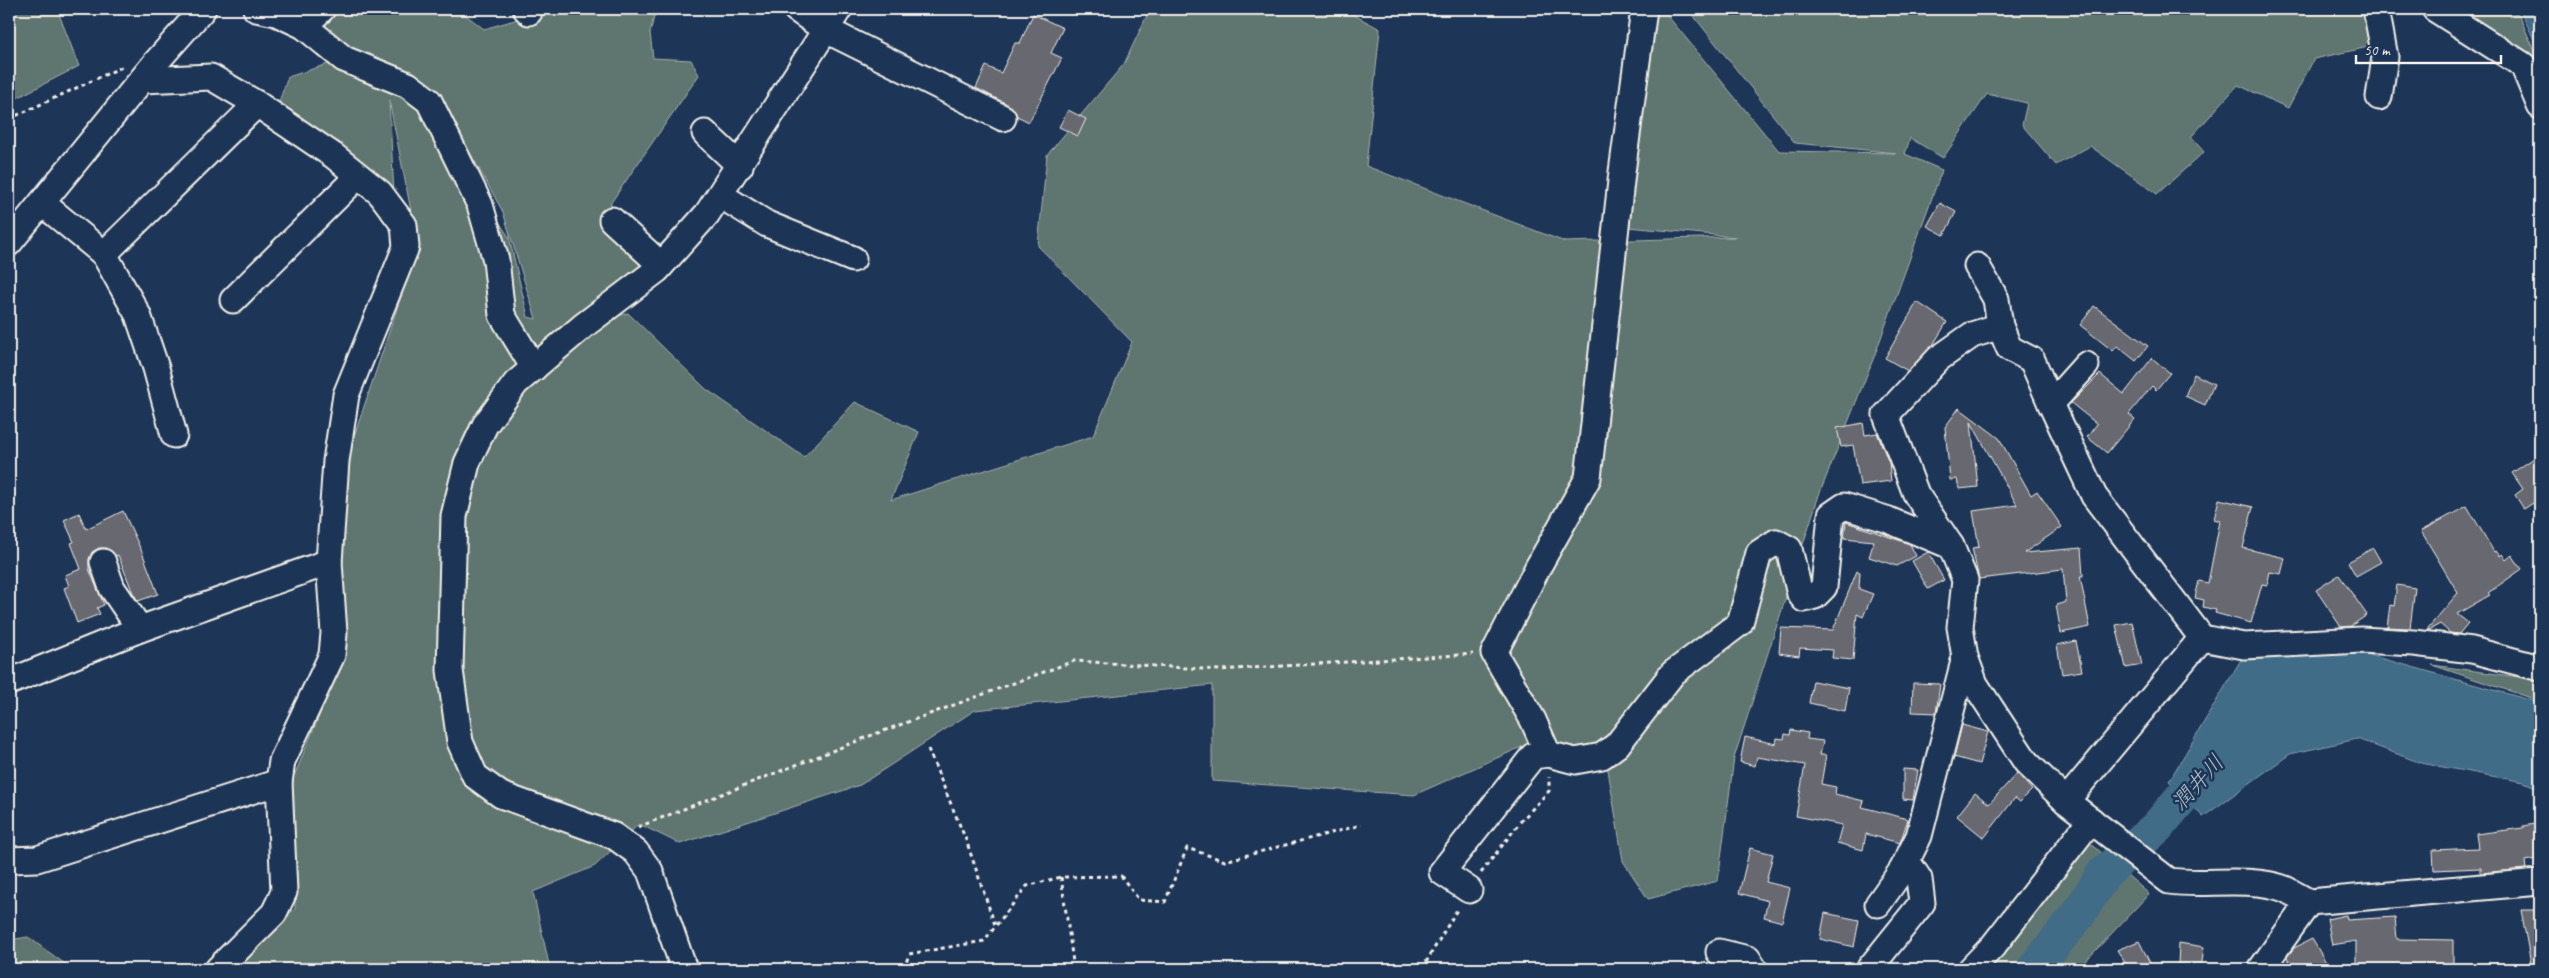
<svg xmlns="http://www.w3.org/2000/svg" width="2549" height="978" font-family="Caveat,'Klee One',sans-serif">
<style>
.green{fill:#5e746f;stroke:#a9b2ac;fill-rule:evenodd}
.water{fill:#416c87;stroke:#89a1ae}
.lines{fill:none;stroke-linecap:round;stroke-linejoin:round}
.river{stroke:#416c87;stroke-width:35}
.building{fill:#676871;stroke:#f4f1e8}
.minor-casing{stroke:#f4f1e8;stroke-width:29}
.path{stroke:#f4f1e8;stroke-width:3;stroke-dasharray:4 4;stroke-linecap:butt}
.minor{stroke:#1d3557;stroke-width:25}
.labels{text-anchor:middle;stroke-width:5;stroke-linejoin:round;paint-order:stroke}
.water-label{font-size:22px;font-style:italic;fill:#b5c2c6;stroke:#1d3557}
</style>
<rect width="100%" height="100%" fill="#1d3557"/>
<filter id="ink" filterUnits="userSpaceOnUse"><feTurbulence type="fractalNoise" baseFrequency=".02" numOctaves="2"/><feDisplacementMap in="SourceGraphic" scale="10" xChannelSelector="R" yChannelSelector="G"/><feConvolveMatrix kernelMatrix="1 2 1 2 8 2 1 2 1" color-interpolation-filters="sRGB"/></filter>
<g filter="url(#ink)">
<g class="green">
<path d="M9 9H57L79 66 9 102Z"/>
<path d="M244 9H458L484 29 542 12 585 11 590 9H656L650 33 653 58 691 60 699 75 610 204 650 263 584 326 628 313 706 389 804 457 855 402 919 432 891 500 1093 436 1132 342 1038 246 1047 155 1124 64 1150 9H1343L1380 29 1366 166 1565 242 1736 237 1628 227 1650 9H1662L1779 151 1896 153 1795 143 1688 9H2359L2373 46 2314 59 2288 108 2238 85 2191 137 2204 152 2157 194 2090 146 2056 165 2022 125 2027 103 1987 94 1943 158 1910 138 1905 154 1942 170 1874 357 1819 495 1734 758 1718 881 1648 899 1623 861 1607 764 1526 745 1414 795 1212 781V685L975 710 860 785 680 844 639 824 595 866 533 892 550 969H215L295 909 292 781 344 656 340 543 345 463 418 246 389 100 394 194 277 107 288 77 343 59ZM410 88 444 106 503 212 536 319 528 317 509 237Z"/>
<path d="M2449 9H2509L2519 15 2540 64V92Z"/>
<path d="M2432 665 2540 680V701Z"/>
<path d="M2088 841 2149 894 2078 969H1981L2006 950Z"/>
<path d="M28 937 72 969H9V940Z"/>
</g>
<g class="water">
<path d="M2520 9H2540V53Z"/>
<path d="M2366 654 2540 703V789L2524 782 2421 763 2357 739 2290 754 2203 817 2169 781 2242 658Z"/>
</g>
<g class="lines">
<path class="river" d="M2034 969 2078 915 2104 873 2157 827 2214 759"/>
</g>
<g class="building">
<path d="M1033 14 1063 28 1051 53 1062 58 1029 122 1017 116 1009 105 976 88 986 66 1001 73 1015 43H1020Z"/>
<path d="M1068 110 1086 119 1078 136 1059 127Z"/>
<path d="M1940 203 1956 212 1944 235 1927 226Z"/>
<path d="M1917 302 1947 322 1933 345 1908 371 1885 358Z"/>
<path d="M2094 306 2148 346 2136 361 2117 346 2113 351 2080 325Z"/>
<path d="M2152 358 2170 373 2156 390 2152 386 2129 414 2135 419 2107 453 2087 437 2097 424 2071 403 2100 374 2124 394Z"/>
<path d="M2194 374 2214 384 2205 405 2185 396Z"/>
<path d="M1959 408 1999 438 2031 495 2037 491 2062 527 2024 553 2081 548 2083 576H2080L2090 627 2061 633 2056 605 2066 602 2063 569 1979 579 1972 548 1979 547 1973 511 2017 505 1971 422 1978 487 1959 489 1957 479 1950 480 1945 427Z"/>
<path d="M1863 423 1865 435 1877 433 1889 463 1891 481 1860 485 1853 445 1841 447 1837 428Z"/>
<path d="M2540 454V514L2533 503 2524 509 2515 495 2523 489 2512 473Z"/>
<path d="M2219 499 2253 507 2243 548 2285 558 2281 574 2270 572 2267 585 2262 584 2251 623 2215 613 2216 610 2203 607 2204 600 2195 598 2199 581 2208 583 2220 521 2214 519Z"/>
<path d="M2467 506 2494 552 2496 551 2500 556 2502 554 2506 560 2512 555 2522 569 2488 593 2490 595 2457 614 2468 623 2459 634 2450 633 2440 624 2429 630 2428 628 2458 593 2421 531Z"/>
<path d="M123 511 142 552 158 594 138 601 133 593 118 555 116 556 106 548H99L92 552 89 559V569L104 605 97 608 100 614 77 623 64 588 69 586 65 575 81 569 71 543 74 542 64 520 79 513 86 529Z"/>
<path d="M1846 522 1910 544 1916 556 1897 566 1869 557 1874 541 1844 538Z"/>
<path d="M2373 548 2381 562 2356 576 2348 562Z"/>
<path d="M1928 552 1944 580 1928 589 1912 561Z"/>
<path d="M1857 571 1860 572 1859 589 1873 594 1863 617 1857 614 1853 660 1832 658 1833 650 1800 648 1799 656 1779 653 1781 628 1833 630Z"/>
<path d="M2339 575 2367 615 2351 626 2341 627 2316 590Z"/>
<path d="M2397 585 2415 588 2410 628 2387 627 2390 605 2394 606Z"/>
<path d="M2132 622 2142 665 2126 668 2116 625Z"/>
<path d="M2076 641 2082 671 2062 674 2057 645Z"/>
<path d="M1813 681 1849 688 1845 711 1809 703Z"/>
<path d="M1913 683 1940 684 1936 713 1912 712Z"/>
<path d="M1962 725 1988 732 1979 764 1954 757Z"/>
<path d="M1791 730 1808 733 1807 739 1823 741 1820 755H1826L1821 784 1836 787 1835 794 1864 801 1862 807 1908 819 1900 843 1866 834 1863 850 1837 843 1842 825 1796 816 1805 765 1757 757 1755 766 1740 762 1745 737 1776 744 1777 738 1784 739 1785 734 1790 735Z"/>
<path d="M1903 769 1918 770 1913 800 1903 799Z"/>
<path d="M2017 773 2032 790 2020 802 2015 798 1984 838 1957 816 1975 793 1989 804Z"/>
<path d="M2540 823V858L2525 861 2526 869 2481 873V868L2434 870 2433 850 2478 848 2476 834 2523 828V826Z"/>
<path d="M1750 848 1773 854 1766 882 1790 888 1782 922 1764 917 1768 901 1739 893Z"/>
<path d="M2521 910H2540V969H2532Z"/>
<path d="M1825 913 1859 920 1854 947 1820 939Z"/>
<path d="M2346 915 2347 920 2395 917 2397 939 2453 940V969H2356V941L2332 945 2327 919Z"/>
<path d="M2312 939 2330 969H2293L2287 957 2294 948Z"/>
<path d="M2139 941 2153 969H2129L2117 950Z"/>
<path d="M2179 943 2204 947 2201 969 2178 965Z"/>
</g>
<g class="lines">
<g class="minor-casing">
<g id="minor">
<path d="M256 9 276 13 304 26 322 9"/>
<path d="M526 9 529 12"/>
<path d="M796 9 826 30 1003 118"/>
<path d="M1644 9 1622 172 1588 478 1538 567 1494 653 1533 720 1548 754 1575 761 1602 756 1617 745 1673 673 1740 623 1759 553 1776 542 1789 549 1800 594 1804 599 1815 596 1824 587 1831 515 1844 506 1886 519 1951 546 1965 580 1960 627 1965 657 1975 684 2026 762 2066 801 2169 881C2205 886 2251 876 2285 889 2293 893 2301 898 2309 902L2540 882"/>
<path d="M2376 9 2385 57 2379 97"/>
<path d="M2435 9 2523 65 2540 106"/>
<path d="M304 26 344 59 408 85 429 101 480 205 496 260 502 315 534 368"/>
<path d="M142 80 211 77 257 104 334 156 380 193 404 225 406 247 346 395 336 461 329 562 334 633 332 655 282 761 279 782 284 892 274 913 218 969"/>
<path d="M705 133 740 166"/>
<path d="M720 195 767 224 853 259"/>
<path d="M42 203 104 254 257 104"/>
<path d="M612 220 661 265"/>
<path d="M9 243 157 61 203 9"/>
<path d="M104 254 138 315 156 368 174 435"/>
<path d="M1977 266 1996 299 2000 326 2009 348 2032 360 2051 404"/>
<path d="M233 300 358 176"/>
<path d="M1951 546 1916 494 1886 415 1938 359 1972 335 2000 326"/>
<path d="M103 562 112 588 140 629"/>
<path d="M2202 638 2244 646 2361 640 2414 643 2472 650 2540 668"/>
<path d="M9 682 140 629 329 562"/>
<path d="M2066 801 2202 638 2094 496 2051 404 2086 365"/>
<path d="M9 860 37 859 279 782"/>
<path d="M1469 890 1442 872 1533 756 1548 754"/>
<path d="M1878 904 1902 870 1919 836 1965 657"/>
<path d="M1719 952 1748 959 1754 969"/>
<path d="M684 969 650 871 636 852 614 836 501 795 475 776 460 742 450 670 454 516 467 463 485 425 516 383 583 326 657 270 707 214 839 9"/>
<path d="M1869 969 1922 903 1919 879 1907 861"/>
<path d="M1971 969 1993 946 2091 820"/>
<path d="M2261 969 2309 902"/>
</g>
</g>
<g class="path">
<path d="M9 119 124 66"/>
<path d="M928 749 966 840 995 925"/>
<path d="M638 827 875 734 1074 661 1220 670 1473 654"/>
<path d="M1481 873 1521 821 1549 791V777"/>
<path d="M1061 877 1074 969"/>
<path d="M904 969 909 954 984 941 1027 886 1061 877 1121 876 1139 900 1165 902 1187 848 1225 861 1361 825"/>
<path d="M1422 969 1458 908"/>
</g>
<use href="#minor" class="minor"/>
</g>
</g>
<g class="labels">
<g class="water-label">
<text transform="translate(2197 782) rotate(-48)" y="8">潤井川</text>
</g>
</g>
<rect width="2549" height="978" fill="none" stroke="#1d3557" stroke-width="30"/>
<rect x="15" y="15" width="2519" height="948" fill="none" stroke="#f4f1e8" stroke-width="2" filter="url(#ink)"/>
<path d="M2356 55v8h145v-8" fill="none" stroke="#f4f1e8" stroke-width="2.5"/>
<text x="2364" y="55" font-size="15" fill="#f4f1e8" stroke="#1d3557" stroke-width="4" paint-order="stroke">50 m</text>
</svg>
